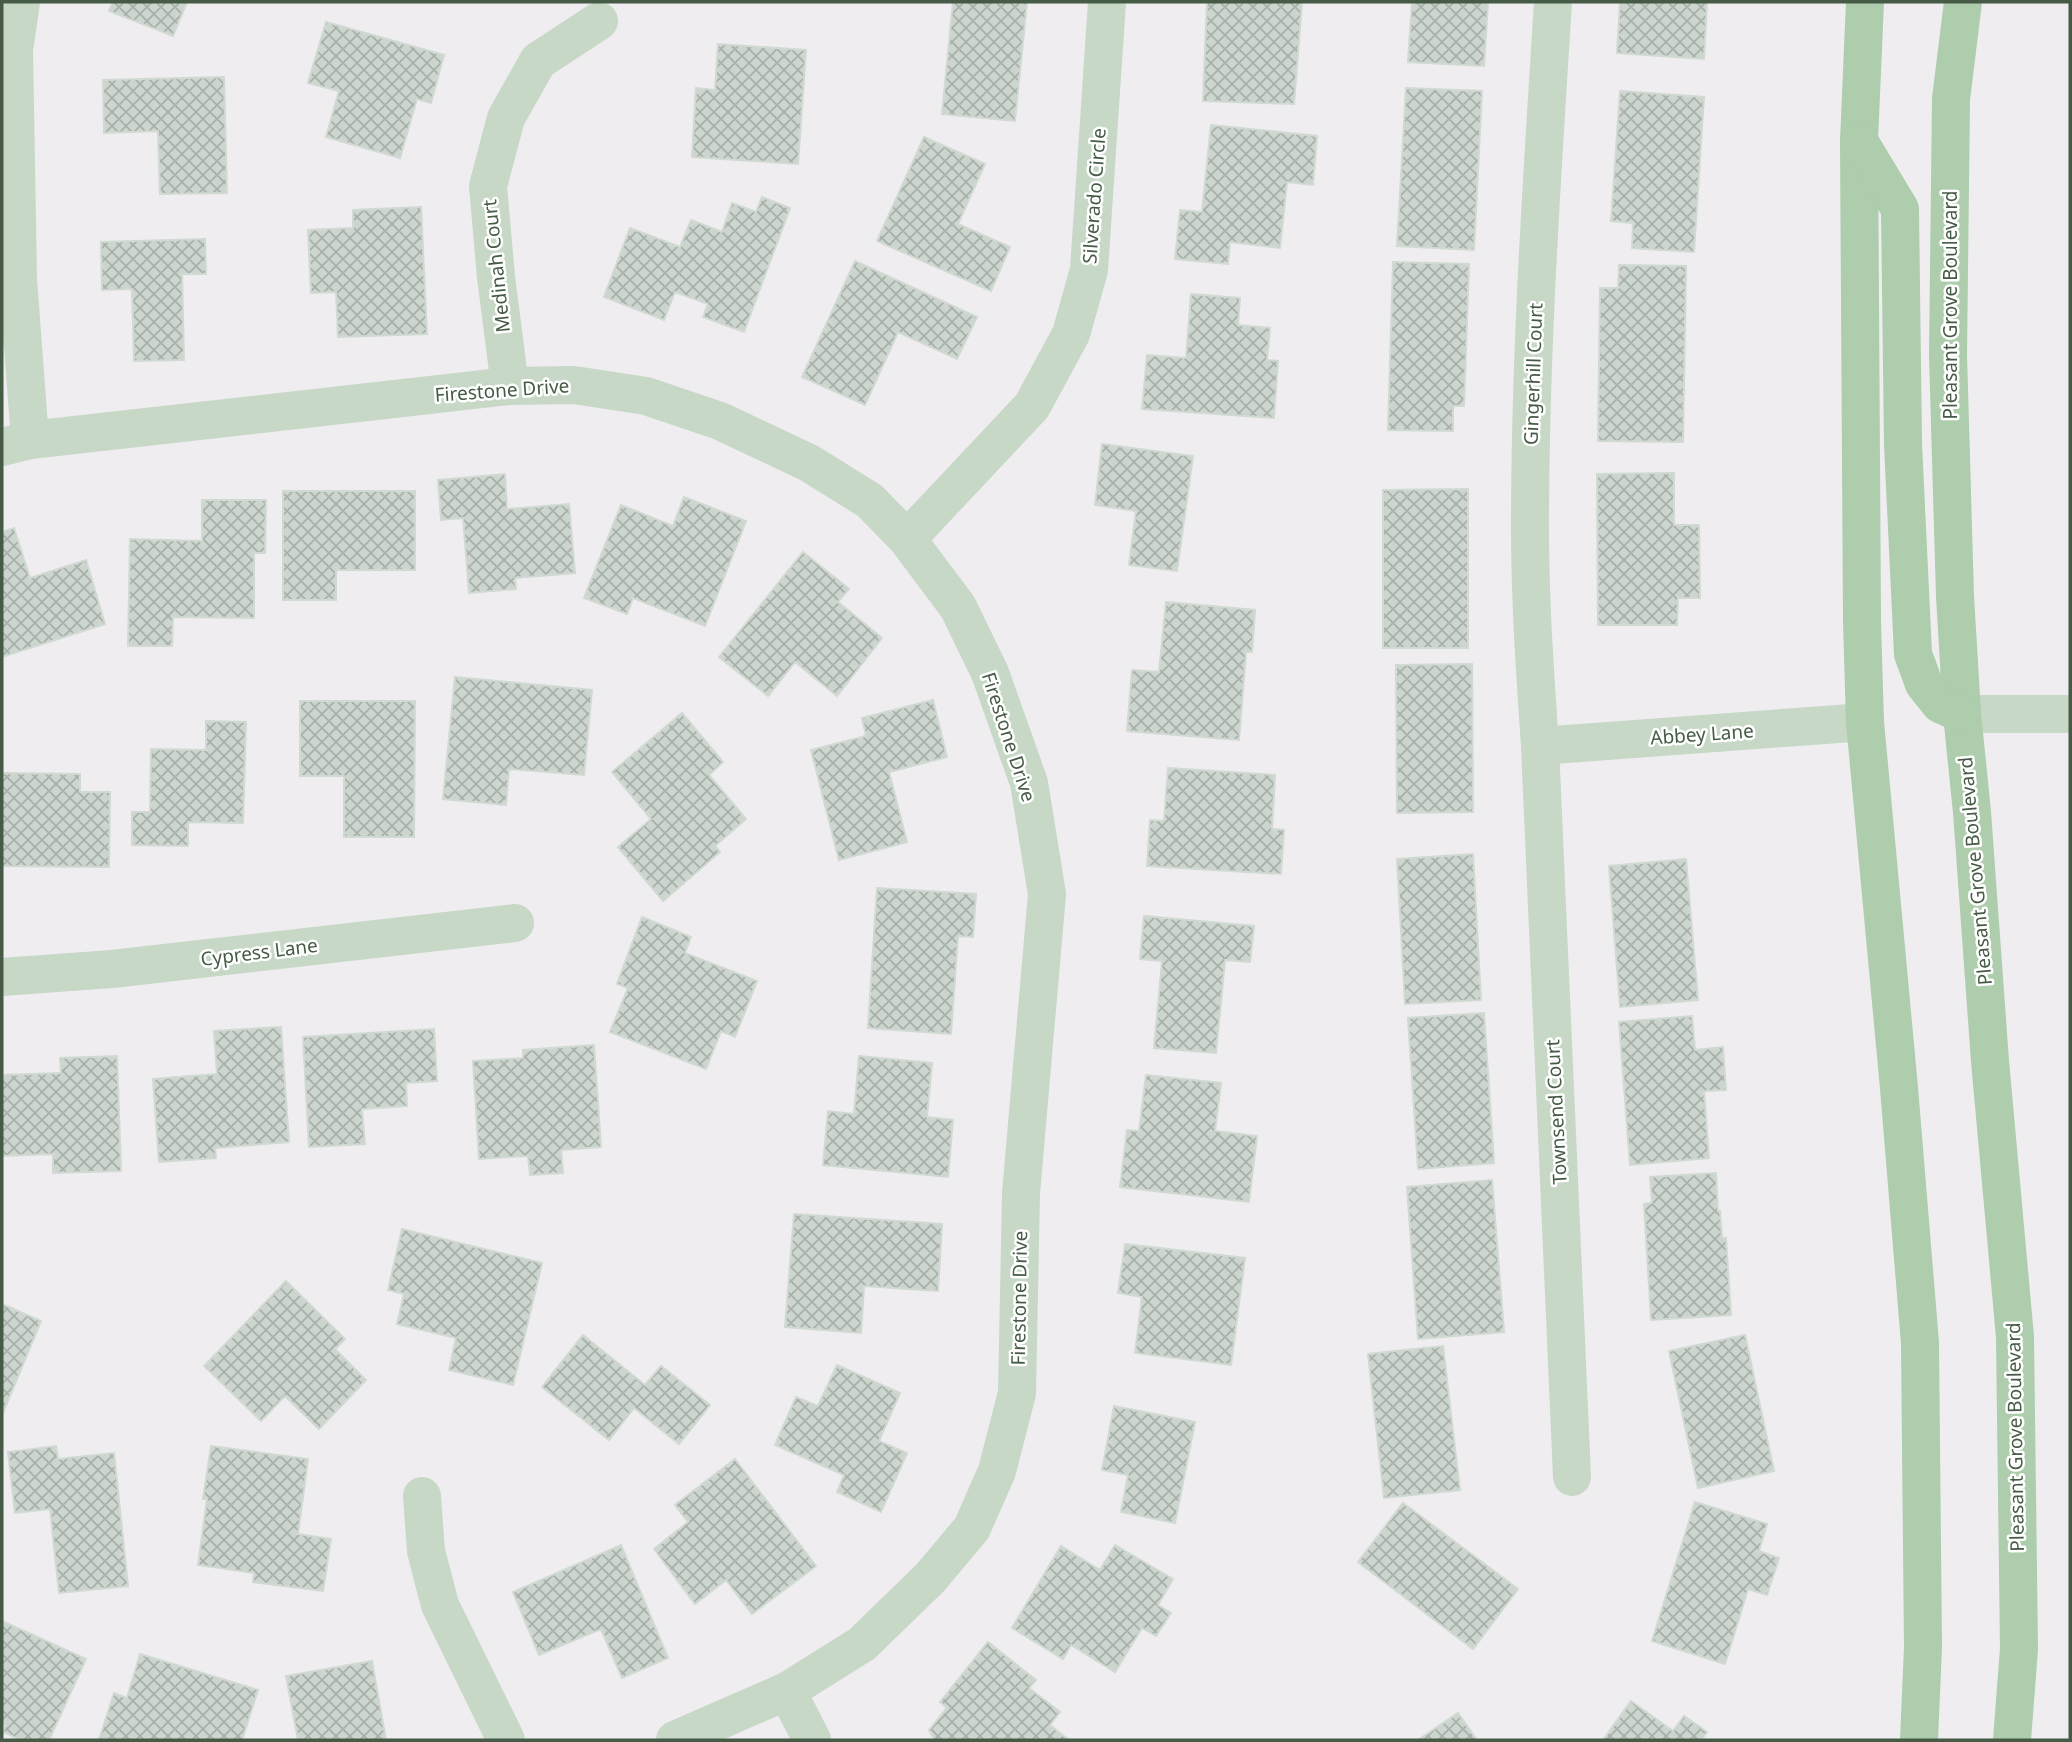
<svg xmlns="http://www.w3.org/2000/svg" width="2072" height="1742" font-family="'Noto Sans',sans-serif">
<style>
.building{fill:url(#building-cross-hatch);stroke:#d1d9d3;stroke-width:2}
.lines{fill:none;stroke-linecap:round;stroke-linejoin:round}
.minor{stroke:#c7d8c7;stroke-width:38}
.primary{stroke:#adcdad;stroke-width:38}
.labels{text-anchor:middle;stroke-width:5;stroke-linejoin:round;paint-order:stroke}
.street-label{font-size:19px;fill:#465b46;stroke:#fff}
</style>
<defs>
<pattern id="building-cross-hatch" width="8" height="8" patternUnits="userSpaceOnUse" patternTransform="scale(1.75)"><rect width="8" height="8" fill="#ccd5ce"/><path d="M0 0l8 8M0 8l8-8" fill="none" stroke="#a7b0a9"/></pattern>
</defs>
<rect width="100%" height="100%" fill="#efedf0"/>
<g class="building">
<path d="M113 2H187L173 36 109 11Z"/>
<path d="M953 2H1027L1015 121 942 114Z"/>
<path d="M1207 2H1302L1294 104 1203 101Z"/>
<path d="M1412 2H1488L1484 66 1408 62Z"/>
<path d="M1620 2H1707L1704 59 1617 53Z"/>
<path d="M326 22 444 55 431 103 417 99 400 158 326 137 339 91 308 83Z"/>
<path d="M718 44 806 50 798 164 692 157 696 88 715 90Z"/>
<path d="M224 77 227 193 160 194 158 131 104 133 103 80Z"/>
<path d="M1406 88 1482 91 1474 250 1397 246Z"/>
<path d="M1620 91 1704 97 1694 252 1632 248 1633 223 1611 221Z"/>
<path d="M1211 125 1317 136 1313 185 1287 182 1280 248 1230 242 1228 264 1175 259 1180 210 1202 212Z"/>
<path d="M924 137 985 164 958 224 1010 247 991 291 877 241Z"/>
<path d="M762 197 790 208 744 332 703 317 708 304 675 292 664 320 604 297 630 228 680 247 691 220 722 232 732 203 756 212Z"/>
<path d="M421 207 427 334 338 337 336 292 311 293 308 230 353 228V210Z"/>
<path d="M205 239 206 274H182L184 360 134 361 132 289 102 290 101 242Z"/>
<path d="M855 261 977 317 957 359 898 332 865 405 802 377Z"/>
<path d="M1393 262 1469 264 1464 406H1453V431L1388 430Z"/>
<path d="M1619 265 1686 266 1683 442 1598 441 1600 288H1618Z"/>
<path d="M1191 294 1240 298 1238 325 1270 328 1267 360 1278 361 1274 418 1142 409 1147 355 1186 358Z"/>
<path d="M1102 444 1193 456 1177 571 1129 565 1136 511 1095 505Z"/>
<path d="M1674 473V525H1699L1700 598H1678L1677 625H1598L1597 474Z"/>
<path d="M505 474 507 509 569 504 575 573 515 578 516 589 469 593 463 518 441 520 438 480Z"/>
<path d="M1468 489V648H1383V490Z"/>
<path d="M283 491H415V570H336V600H283Z"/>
<path d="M684 497 746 521 705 626 633 598 627 614 584 598 621 505 673 526Z"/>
<path d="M202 500H266L265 553H254V618L173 617 172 646H128L130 539 202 541Z"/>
<path d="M14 528 30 578 86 560 105 624 2 657V532Z"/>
<path d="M803 552 849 589 838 602 882 638 837 696 795 662 768 696 719 657Z"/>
<path d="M1166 602 1255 610 1252 652H1246L1239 740 1127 731 1132 670 1159 672Z"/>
<path d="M1472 664 1473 812 1397 813 1396 665Z"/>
<path d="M455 677 592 690 584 775 509 769 506 805 443 799Z"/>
<path d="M933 700 947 757 889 772 907 842 839 860 811 750 866 736 862 718Z"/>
<path d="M300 701H415L414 837H344V776H300Z"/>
<path d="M682 713 723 762 709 775 746 819 715 846 720 852 663 901 618 847 651 819 612 772Z"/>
<path d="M206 721 246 722 243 823 188 822V846L132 845V812H150L151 749 206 750Z"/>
<path d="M1168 768 1275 775 1272 829 1284 830 1281 874 1147 866 1150 820 1164 821Z"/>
<path d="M2 773 80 774V792H110L109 867 2 866Z"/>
<path d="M1473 854 1481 1000 1405 1004 1397 859Z"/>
<path d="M1686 859 1698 1000 1620 1007 1609 866Z"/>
<path d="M877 888 976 894 973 937 958 936 951 1034 868 1028Z"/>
<path d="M1144 916 1254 926 1250 962 1225 960 1216 1053 1154 1048 1162 961 1140 959Z"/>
<path d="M642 917 691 937 685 953 757 981 735 1037 721 1031 706 1069 610 1032 628 988 617 984Z"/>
<path d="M1484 1013 1494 1163 1418 1169 1408 1018Z"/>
<path d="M1692 1016 1695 1050 1723 1047 1726 1090 1704 1091 1709 1158 1630 1165 1619 1022Z"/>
<path d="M281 1027 289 1142 215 1148 216 1158 159 1162 153 1079 217 1074 214 1031Z"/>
<path d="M434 1029 437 1081 406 1083 407 1106 362 1109 365 1144 309 1147 303 1037Z"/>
<path d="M594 1045 601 1147 561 1150 563 1173 530 1175 528 1156 479 1159 473 1061 523 1058V1050Z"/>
<path d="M117 1056 121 1171 53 1173V1154L2 1156V1075L61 1073 60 1058Z"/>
<path d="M859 1056 932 1063 927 1117 953 1120 948 1177 823 1165 828 1111 854 1114Z"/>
<path d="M1146 1075 1221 1083 1215 1131 1257 1136 1249 1202 1120 1187 1127 1130 1139 1131Z"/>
<path d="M1716 1173 1718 1211H1720L1722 1238H1726L1731 1315 1651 1320 1644 1204 1652 1203 1650 1177Z"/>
<path d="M1492 1180 1504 1332 1418 1339 1407 1187Z"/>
<path d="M794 1214 942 1224 938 1291 864 1286 861 1333 785 1327Z"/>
<path d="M402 1229 542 1263 513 1385 449 1370 456 1338 397 1324 404 1294 388 1290Z"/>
<path d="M1125 1244 1245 1258 1231 1365 1135 1353 1142 1297 1118 1293Z"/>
<path d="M286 1281 345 1339 335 1349 366 1380 319 1429 285 1396 261 1421 204 1366Z"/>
<path d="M2 1304 41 1321 2 1415Z"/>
<path d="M583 1335 645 1385 661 1366 710 1405 679 1444 634 1408 609 1440 542 1387Z"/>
<path d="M1745 1335 1774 1471 1698 1488 1669 1351Z"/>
<path d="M1443 1346 1460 1490 1384 1498 1368 1354Z"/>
<path d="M837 1365 900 1393 879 1441 907 1453 881 1512 837 1492 844 1475 775 1445 796 1397 818 1406Z"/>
<path d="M1114 1406 1195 1422 1175 1523 1121 1512 1128 1475 1102 1470Z"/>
<path d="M56 1446 58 1459 114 1453 128 1586 59 1593 50 1509 15 1513 8 1452Z"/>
<path d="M211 1446 308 1459 298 1534 331 1539 323 1591 253 1582 254 1573 198 1565 207 1499H203Z"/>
<path d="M735 1459 816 1566 752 1614 726 1580 695 1604 654 1549 688 1522 675 1505Z"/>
<path d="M1695 1502 1767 1524 1759 1551 1779 1558 1767 1595 1748 1589 1725 1664 1652 1641Z"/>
<path d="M1403 1503 1518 1589 1473 1649 1358 1562Z"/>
<path d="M621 1545 668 1658 622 1678 601 1629 539 1655 513 1592Z"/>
<path d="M1115 1545 1173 1579 1158 1605 1171 1613 1156 1636 1142 1628 1115 1672 1071 1645 1063 1659 1012 1628 1061 1546 1100 1570Z"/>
<path d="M2 1621 86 1659 49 1740H21L3 1732 6 1725 2 1723Z"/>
<path d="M988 1642 1036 1680 1029 1688 1060 1712 1050 1725 1069 1740H935L929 1730 947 1708 940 1702Z"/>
<path d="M140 1654 258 1690 242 1740H99L114 1693 127 1698Z"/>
<path d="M372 1661 386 1740H298L286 1676Z"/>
<path d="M1631 1701 1673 1731 1684 1716 1707 1732 1701 1740H1603Z"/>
<path d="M1458 1713 1477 1740H1418Z"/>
</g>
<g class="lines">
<g class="minor">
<path d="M21 2 14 50 18 279 30 440"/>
<path d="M1553 2C1542 177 1530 352 1530 528 1530 601 1535 673 1540 746L1572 1477"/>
<path d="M510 386 496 277 488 186 506 118 538 61 599 21"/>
<path d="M2 447 30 440 510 386 574 385 646 396 720 421 809 463 870 501 907 539 958 607 990 673 1029 783 1047 894 1021 1193 1017 1393 997 1471 972 1528 930 1578 862 1644 787 1691 675 1740"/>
<path d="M907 539 1032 406 1071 334 1089 270 1107 2"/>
<path d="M1962 714H2070"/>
<path d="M1540 746 1865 722"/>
<path d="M2 977 112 969 515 923"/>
<path d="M422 1496 426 1551 440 1605 506 1740"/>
<path d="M787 1691 812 1740"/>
</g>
<g class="primary">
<path d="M1865 2 1859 141 1862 622 1865 722 1899 1088 1920 1343 1923 1647 1919 1740"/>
<path d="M1963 2 1951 99 1948 355 1955 596 1962 714 1972 812 1990 1061 2015 1337 2019 1649 2012 1740"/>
<path d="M1859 141 1900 209 1903 444 1913 654 1924 684 1940 704 1962 714"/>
</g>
</g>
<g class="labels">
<g class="street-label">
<text transform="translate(1094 196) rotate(-86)" y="7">Silverado Circle</text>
<text transform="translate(496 266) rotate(-96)" y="7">Medinah Court</text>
<text transform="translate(1950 305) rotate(-90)" y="7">Pleasant Grove Boulevard</text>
<text transform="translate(1533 374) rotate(-88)" y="7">Gingerhill Court</text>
<text transform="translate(502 390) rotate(-4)" y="7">Firestone Drive</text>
<text transform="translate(1702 734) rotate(-4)" y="7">Abbey Lane</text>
<text transform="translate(1009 737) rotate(72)" y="7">Firestone Drive</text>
<text transform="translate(1975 871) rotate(-95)" y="7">Pleasant Grove Boulevard</text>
<text transform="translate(259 952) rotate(-7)" y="7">Cypress Lane</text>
<text transform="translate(1556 1112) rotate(-93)" y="7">Townsend Court</text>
<text transform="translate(1019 1298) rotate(-89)" y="7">Firestone Drive</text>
<text transform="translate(2015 1437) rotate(-91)" y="7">Pleasant Grove Boulevard</text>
</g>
</g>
<rect width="2072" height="1742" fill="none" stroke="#465b46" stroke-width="7"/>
</svg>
